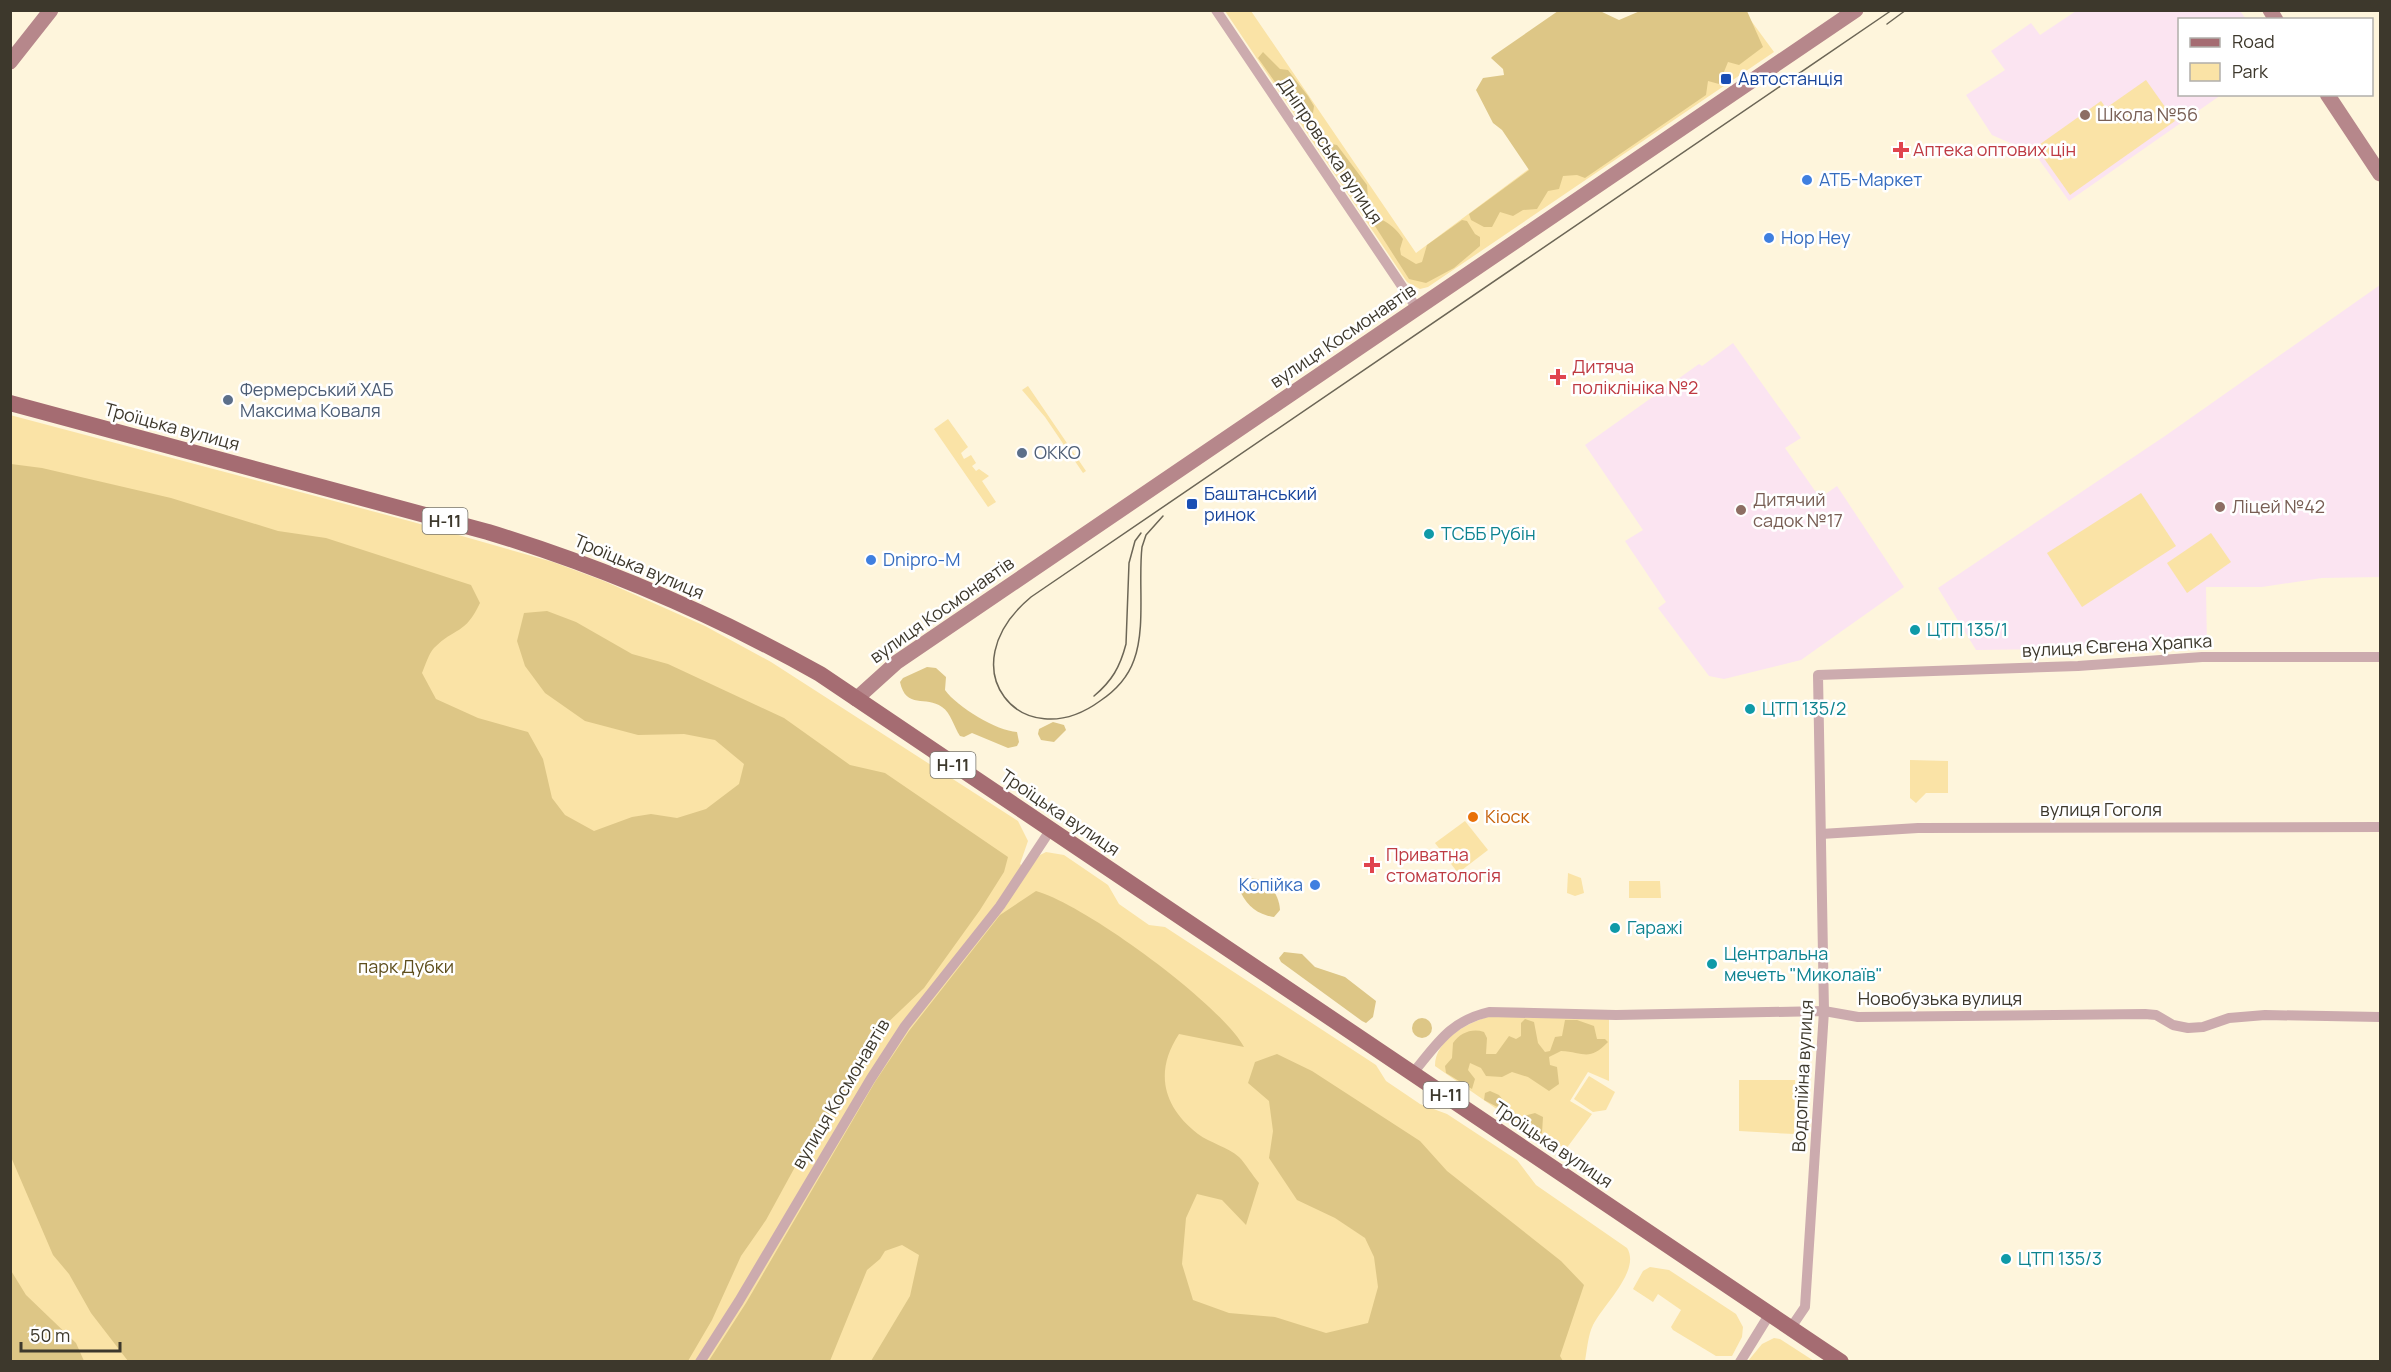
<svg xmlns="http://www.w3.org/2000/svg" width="2391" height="1372" font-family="Manrope,sans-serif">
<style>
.education{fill:#fbe4f1}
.green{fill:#fae3a6}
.forest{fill:#ddc686}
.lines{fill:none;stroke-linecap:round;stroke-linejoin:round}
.street{stroke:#ccabae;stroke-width:10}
.secondary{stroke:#b6878b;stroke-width:15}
.primary{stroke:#a56c72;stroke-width:16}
.tram{stroke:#6c6656;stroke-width:1.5}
.transit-dot{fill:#1a4fb4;stroke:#fff;stroke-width:2}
.education-dot{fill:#8d6e63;stroke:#fff;stroke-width:2}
.health-dot{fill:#e0444e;stroke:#fff;stroke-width:2}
.shop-dot{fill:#3f7fe0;stroke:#fff;stroke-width:2}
.service-dot{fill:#5c6f8a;stroke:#fff;stroke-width:2}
.culture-dot{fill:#0f9aa8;stroke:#fff;stroke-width:2}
.food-dot{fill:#e8710a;stroke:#fff;stroke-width:2}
.labels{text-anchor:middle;stroke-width:5;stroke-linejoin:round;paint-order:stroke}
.shield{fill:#fff;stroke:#77746b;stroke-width:1.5}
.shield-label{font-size:16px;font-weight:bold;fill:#3d382c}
.transit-label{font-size:18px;fill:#164399;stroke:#fff;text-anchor:start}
.education-label{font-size:18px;fill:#785e54;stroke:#fff;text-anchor:start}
.health-label{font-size:18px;fill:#be3a42;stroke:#fff;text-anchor:start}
.street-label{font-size:18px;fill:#3d382c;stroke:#fff}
.shop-label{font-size:18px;fill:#366cbe;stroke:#fff;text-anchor:start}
.service-label{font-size:18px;fill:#4e5e75;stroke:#fff;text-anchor:start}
.culture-label{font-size:18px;fill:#0d838f;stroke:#fff;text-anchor:start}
.food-label{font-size:18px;fill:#c56008;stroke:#fff;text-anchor:start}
.park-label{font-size:18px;fill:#5f4f1e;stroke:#fff}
</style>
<rect width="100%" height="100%" fill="#fef5dc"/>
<g class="education">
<path d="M2076 11H2240L2246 19 2180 20V94L2221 95 2069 201 2035 154 1992 135 1966 95 2005 70 1991 51 2031 23 2040 35Z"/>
<path d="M2380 285V577L2322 578 2262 587H2206L2207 647 1976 650 1938 588 2165 436Z"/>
<path d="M1733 343 1801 438 1785 448 1820 498 1837 486 1904 587 1801 660 1724 679 1709 676 1658 608 1666 602 1625 541 1643 530 1585 445 1699 364 1702 366Z"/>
</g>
<g class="green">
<path d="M1225 11H1251L1416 253 1741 11H1744L1774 52 1428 287 1420 289 1407 282Z"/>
<path d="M2146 80 2175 121 2070 195 2036 147 2101 101 2106 108Z"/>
<path d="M1028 386 1086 471 1083 473 1045 417 1022 390Z"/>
<path d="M10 415 413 522 553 562 604 581 705 626 771 662 1018 821 1028 841 1020 864 1028 870 1040 855 1046 852 1064 855 1108 885 1119 904 1149 925 1165 927 1376 1065 1386 1081 1420 1104 1447 1114 1517 1160 1536 1185 1627 1248C1641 1270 1604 1304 1593 1325 1588 1335 1587 1350 1585 1361H11Z"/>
<path d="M948 419 968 447 961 453 964 459 971 455 976 463 972 466 976 471 979 469 989 476 982 481 996 502 988 507 934 429Z"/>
<path d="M2141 493 2176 546 2082 607 2047 553Z"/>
<path d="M2211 533 2231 562 2187 593 2167 563Z"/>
<path d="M1910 760 1948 761V793H1926L1916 803 1910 798Z"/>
<path d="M1465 821 1488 850 1458 873 1435 843Z"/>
<path d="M1568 873 1581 878 1584 893 1575 896 1567 893Z"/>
<path d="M1629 881H1660L1661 898H1629Z"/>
<path d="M1491 1016 1609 1019V1081L1588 1072 1570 1101 1592 1114 1566 1149 1554 1142 1538 1138 1435 1066C1435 1039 1469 1022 1491 1016Z"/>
<path d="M1589 1076 1615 1092 1606 1110 1593 1112 1574 1099Z"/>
<path d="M1739 1080H1795L1794 1134 1739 1131Z"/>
<path d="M1650 1267 1669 1270 1736 1314 1743 1327 1742 1337 1732 1356H1716L1673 1330 1671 1327 1681 1310 1658 1294 1653 1302 1633 1289 1643 1271Z"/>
<path d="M1774 1338 1780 1339 1814 1361H1748L1762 1344Z"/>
</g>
<g class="forest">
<path d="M1558 11H1600L1619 20 1640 11H1747L1763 47 1739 65 1728 62 1719 84 1708 81 1706 95 1585 178 1577 175 1563 176 1559 189 1548 191 1537 209 1523 210 1513 216 1500 212 1492 227H1484L1471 220 1469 214 1529 170 1502 130 1493 123 1476 90 1483 78 1504 75 1503 69 1491 58 1493 56Z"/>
<path d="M1263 52 1280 69 1288 70 1308 96 1314 106 1313 113 1298 115C1288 106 1287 97 1282 86L1275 82 1258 58Z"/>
<path d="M1312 128 1318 131 1326 143 1337 145 1367 185 1369 211C1384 223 1391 221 1403 239L1400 249 1401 255 1416 264 1422 262 1427 245 1462 220 1467 221 1475 234 1480 237V246L1454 268 1426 283 1409 279Z"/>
<path d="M11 464 42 468 171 498 278 531 326 538 471 585 480 603C465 635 455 627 434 648 429 653 425 666 422 673L436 699 478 718 528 732 543 759 552 798 565 815 594 831 632 817 651 814 677 818 706 809 739 784 744 764 715 740 684 734 638 735 585 721 545 693 525 666 517 641 524 613 547 611 576 622 632 654 668 664 784 718 850 765 885 773 1008 857 1004 872 980 910 924 988 880 1030 848 1090 813 1134 766 1220 741 1256 712 1320 688 1361H128L91 1313 69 1274 53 1255 11 1157Z"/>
<path d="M927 667 936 668 946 677 945 690C957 707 997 731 1017 732L1019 742 1017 746 1008 748 972 733 964 737 960 736C954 727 951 713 942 707 926 695 906 710 900 682L903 678Z"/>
<path d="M1053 722 1064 725 1066 730 1054 742 1041 740 1038 734 1039 729Z"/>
<path d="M1253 878C1269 881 1279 894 1280 910L1274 917C1259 915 1248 907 1241 893L1246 881Z"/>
<path d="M1036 891C1084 904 1221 1004 1244 1047L1179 1034C1154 1072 1163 1107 1198 1134 1210 1143 1228 1147 1239 1157 1246 1164 1252 1175 1259 1183L1246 1225 1222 1200 1197 1194 1186 1218 1182 1264 1193 1300 1229 1313 1275 1317 1326 1333 1368 1323 1378 1287 1374 1257 1365 1238 1335 1218 1297 1200 1269 1158 1273 1131 1269 1101 1248 1083 1255 1062 1277 1054 1312 1071 1420 1141 1447 1171 1561 1261 1584 1285 1560 1356 1563 1361H871L910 1296 919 1255 902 1245 885 1251 880 1259 867 1270 830 1361 708 1362 746 1303 875 1082 909 1031 1000 915Z"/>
<path d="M1284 952 1302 954 1315 967 1345 977 1376 1001 1373 1017 1366 1023 1362 1021 1281 962 1279 958Z"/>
<circle cx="1422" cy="1028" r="10"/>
<path d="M1525 1019 1534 1022 1538 1043 1545 1052 1550 1051 1555 1037 1562 1036 1565 1020H1577L1594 1026 1597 1039H1605L1608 1042C1589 1062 1584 1052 1561 1051L1549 1057 1550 1065 1557 1067 1559 1084 1549 1091 1528 1077 1512 1072 1502 1077 1486 1076 1481 1068 1470 1063 1468 1070 1475 1079 1472 1089 1446 1073 1445 1066 1452 1058 1453 1043C1460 1033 1472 1028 1484 1032L1487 1038 1486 1054H1496L1509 1036 1516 1039 1521 1036V1023Z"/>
<path d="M1490 1091 1499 1095 1506 1104 1503 1110 1484 1100 1485 1093Z"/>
<path d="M1535 1113 1543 1117 1542 1133 1537 1135 1521 1123 1524 1116Z"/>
<path d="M10 1269 26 1295 76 1343 84 1361H11Z"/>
</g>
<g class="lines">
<g class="street">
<path d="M1216 10 1418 310"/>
<path d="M1821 834 1918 828 2380 827"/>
<path d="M1413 1073C1437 1044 1450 1021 1489 1012L1616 1015 1824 1011 1858 1017 2145 1014 2156 1015 2173 1025 2188 1028 2203 1027 2229 1018 2265 1015 2380 1017"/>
<path d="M1790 1329 1805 1307 1824 1011 1818 675 2078 666 2202 657H2380"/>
<path d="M700 1362 739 1301 870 1080 905 1026 1000 906 1051 829"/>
<path d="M1740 1362 1769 1315"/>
</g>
<g class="secondary">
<path d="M2270 10 2276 20"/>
<path d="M10 62 51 10"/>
<path d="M2327 94 2380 174"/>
<path d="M856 699 897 662 1856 10"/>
</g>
<path class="primary" d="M10 403 488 532C603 567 715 615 820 674L1841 1362"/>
<g class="tram">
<path d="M1887 24 1906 10"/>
<path d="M1163 516 1146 535 1142 547C1138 581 1146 628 1134 660 1128 677 1115 691 1100 701 1022 758 946 668 1031 597L1892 10"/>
<path d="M1094 696C1112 681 1120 667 1126 644L1129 563 1135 541 1141 533"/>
</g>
</g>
<g class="transit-dot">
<rect x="1720" y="73" width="12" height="12" rx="3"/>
<rect x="1186" y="498" width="12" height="12" rx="3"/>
</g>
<g class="education-dot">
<circle cx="2085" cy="115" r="6"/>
<circle cx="2220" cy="507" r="6"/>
<circle cx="1741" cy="510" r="6"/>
</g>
<g class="health-dot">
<path d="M1898 141h6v6h6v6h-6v6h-6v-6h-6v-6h6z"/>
<path d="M1555 368h6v6h6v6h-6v6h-6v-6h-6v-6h6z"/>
<path d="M1369 856h6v6h6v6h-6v6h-6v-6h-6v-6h6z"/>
</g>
<g class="shop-dot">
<circle cx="1807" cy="180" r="6"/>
<circle cx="1769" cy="238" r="6"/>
<circle cx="871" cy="560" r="6"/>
<circle cx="1315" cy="885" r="6"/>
</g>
<g class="service-dot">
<circle cx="228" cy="400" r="6"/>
<circle cx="1022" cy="453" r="6"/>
</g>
<g class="culture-dot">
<circle cx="1429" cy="534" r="6"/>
<circle cx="1915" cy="630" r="6"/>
<circle cx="1750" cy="709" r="6"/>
<circle cx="1615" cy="928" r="6"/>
<circle cx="1712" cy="964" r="6"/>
<circle cx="2006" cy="1259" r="6"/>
</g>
<circle class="food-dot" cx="1473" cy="817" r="6"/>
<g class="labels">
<g class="shield">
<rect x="422.5" y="508" width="45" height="26" rx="4.5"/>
<rect x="930.5" y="752" width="45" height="26" rx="4.5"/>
<rect x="1423.5" y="1082" width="45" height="26" rx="4.5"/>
</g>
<g class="shield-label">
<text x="445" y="527">Н-11</text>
<text x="953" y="771">Н-11</text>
<text x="1446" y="1101">Н-11</text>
</g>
<g class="transit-label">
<text x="1738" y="85">Автостанція</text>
<text x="1204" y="500">Баштанський<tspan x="1204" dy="21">ринок</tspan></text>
</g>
<g class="education-label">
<text x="2097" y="121">Школа №56</text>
<text x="1753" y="506">Дитячий<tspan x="1753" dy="21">садок №17</tspan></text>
<text x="2232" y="513">Ліцей №42</text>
</g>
<g class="health-label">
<text x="1913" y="156">Аптека оптових цін</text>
<text x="1572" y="373">Дитяча<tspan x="1572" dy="21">поліклініка №2</tspan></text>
<text x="1386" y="861">Приватна<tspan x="1386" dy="21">стоматологія</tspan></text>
</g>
<g class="street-label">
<text transform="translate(1330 151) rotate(56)" y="6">Дніпровська вулиця</text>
<text transform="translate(1343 336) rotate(-34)" y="6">вулиця Космонавтів</text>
<text transform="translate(172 427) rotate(15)" y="6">Троїцька вулиця</text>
<text transform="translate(639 567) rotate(23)" y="6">Троїцька вулиця</text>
<text transform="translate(942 610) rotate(-35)" y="6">вулиця Космонавтів</text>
<text transform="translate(2117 646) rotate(-3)" y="6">вулиця Євгена Храпка</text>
<text x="2101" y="816">вулиця Гоголя</text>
<text transform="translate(1060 813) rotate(34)" y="6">Троїцька вулиця</text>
<text x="1940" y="1005">Новобузька вулиця</text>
<text transform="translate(1803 1076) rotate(-87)" y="6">Водопійна вулиця</text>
<text transform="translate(841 1094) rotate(-59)" y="6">вулиця Космонавтів</text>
<text transform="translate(1553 1145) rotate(34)" y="6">Троїцька вулиця</text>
</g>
<g class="shop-label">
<text x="1819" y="186">АТБ-Маркет</text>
<text x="1781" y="244">Hop Hey</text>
<text x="883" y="566">Dnipro-M</text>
<text x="1303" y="891" text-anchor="end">Копійка</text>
</g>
<g class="service-label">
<text x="240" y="396">Фермерський ХАБ<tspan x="240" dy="21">Максима Коваля</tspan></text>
<text x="1034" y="459">ОККО</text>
</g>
<g class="culture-label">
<text x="1441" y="540">ТСББ Рубін</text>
<text x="1927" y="636">ЦТП 135/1</text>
<text x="1762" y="715">ЦТП 135/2</text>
<text x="1627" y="934">Гаражі</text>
<text x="1724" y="960">Центральна<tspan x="1724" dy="21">мечеть "Миколаїв"</tspan></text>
<text x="2018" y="1265">ЦТП 135/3</text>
</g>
<g class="food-label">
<text x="1485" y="823">Кіоск</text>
</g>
<g class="park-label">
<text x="406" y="973">парк Дубки</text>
</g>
</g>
<rect width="2391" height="1372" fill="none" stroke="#3d382c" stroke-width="24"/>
<rect x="2178" y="18" width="195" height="78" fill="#ffffff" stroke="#b1afab" stroke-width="1.5"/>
<rect x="2190" y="38" width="30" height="9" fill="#a56c72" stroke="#b1afab" stroke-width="1.5"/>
<text x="2232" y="48" font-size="18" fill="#3d382c">Road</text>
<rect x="2190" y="63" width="30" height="18" fill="#fae3a6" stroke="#b1afab" stroke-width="1.5"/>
<text x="2232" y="78" font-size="18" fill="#3d382c">Park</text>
<path d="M21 1342v9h99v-9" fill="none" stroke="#3d382c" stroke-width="3"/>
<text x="30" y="1342" font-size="18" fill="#3d382c" stroke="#ffffff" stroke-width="4.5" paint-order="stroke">50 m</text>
</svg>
